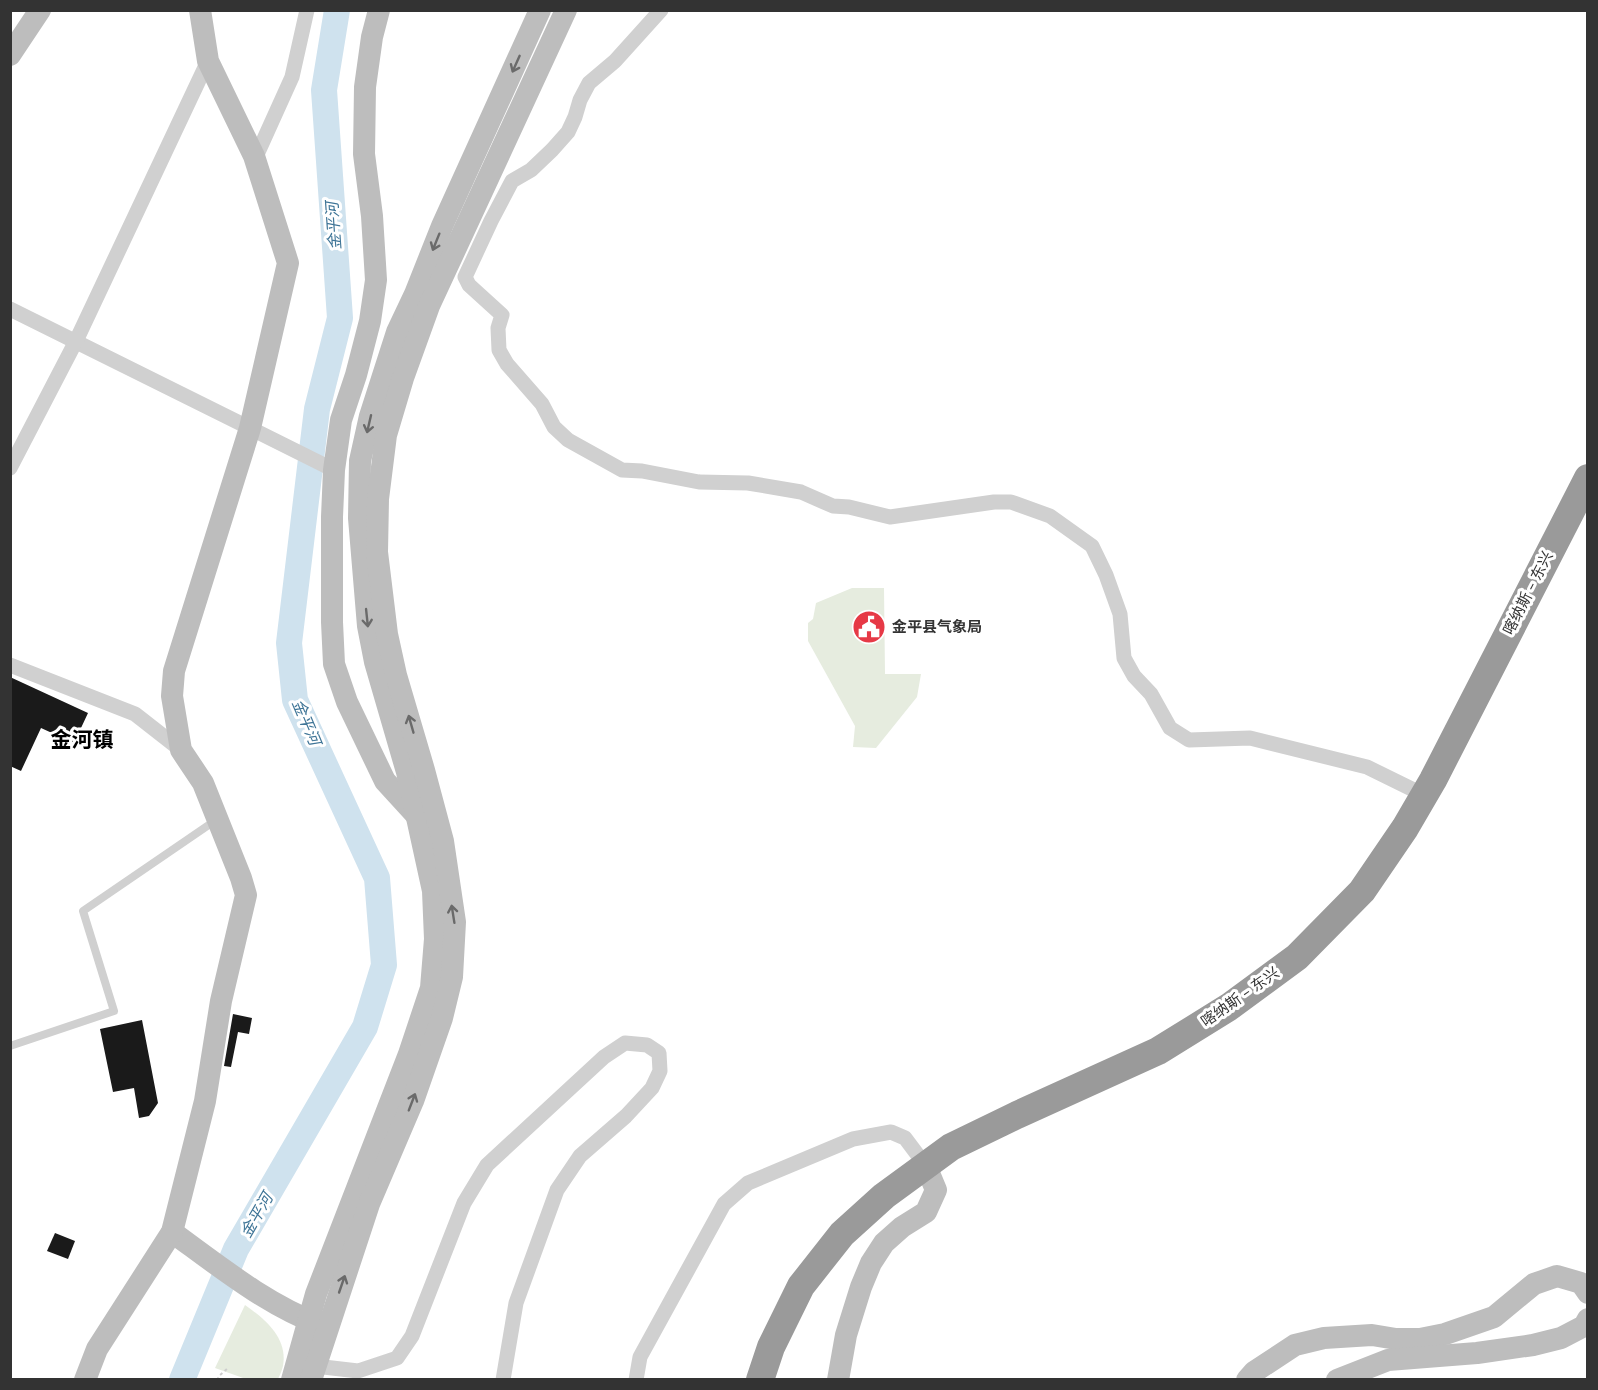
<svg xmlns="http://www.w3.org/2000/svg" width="1598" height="1390" font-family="'DM Sans','Noto Sans SC',sans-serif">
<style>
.green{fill:#e6ecdf}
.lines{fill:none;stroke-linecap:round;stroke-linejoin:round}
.river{stroke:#cfe2ee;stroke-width:26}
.building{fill:#1a1a1a}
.path{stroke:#cdcdcd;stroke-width:2;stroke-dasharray:3 3;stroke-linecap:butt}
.lane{stroke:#d0d0d0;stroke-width:8}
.street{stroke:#d0d0d0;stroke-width:15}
.secondary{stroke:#bdbdbd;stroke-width:22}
.highway{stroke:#9a9a9a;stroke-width:28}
.oneway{stroke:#6a6a6a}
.labels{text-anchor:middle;stroke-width:6;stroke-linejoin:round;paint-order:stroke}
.street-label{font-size:15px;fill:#333;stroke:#fff}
.poi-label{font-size:15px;font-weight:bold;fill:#333;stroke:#fff;text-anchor:start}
.water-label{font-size:16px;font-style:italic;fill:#3f7597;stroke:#fff}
.district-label{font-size:21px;font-weight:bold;fill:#000;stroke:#fff}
</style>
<rect width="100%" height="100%" fill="#fff"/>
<g class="green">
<path d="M852 588H884L885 674H921L917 697 876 748 853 747 855 726 808 641V623L813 619 816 603Z"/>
<path d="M245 1305C265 1319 288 1338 283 1366 282 1370 280 1375 278 1379H246L215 1368Z"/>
</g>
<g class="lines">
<path class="river" d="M182 1380 236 1249 365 1027 384 965 377 878 295 700 289 643 317 409 340 318 324 90 337 10"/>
</g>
<g class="building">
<path d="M10 677 88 713 74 743 41 728 21 771 10 766Z"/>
<path d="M233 1014 252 1018 249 1034 238 1032 231 1067 224 1066Z"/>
<path d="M142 1020 158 1103 149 1116 139 1118 134 1088 113 1092 100 1029Z"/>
<path d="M55 1233 75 1241 68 1259 47 1251Z"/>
</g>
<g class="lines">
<path class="path" d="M217 1380 220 1375 229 1367"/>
<path class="lane" d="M10 1046 114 1011 83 911 216 820"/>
<g class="street">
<path d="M661 10 615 61 589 83 580 100 575 117 568 132 552 150 531 170 512 181 491 221 465 277 469 285 502 315 498 328 499 350 507 364 542 404 554 427 568 440 622 470 642 471 699 482 748 483 801 492 833 506 849 507 890 517 994 502H1011L1050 516 1092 546 1106 575 1120 614 1124 658 1134 676 1151 694 1170 728 1189 740 1250 738 1367 767 1424 795"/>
<path d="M255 159 292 77 307 10"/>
<path d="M10 309 334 470"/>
<path d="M10 468 76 341 208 61"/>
<path d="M10 665 135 714 181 750"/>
<path d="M315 1366 358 1371 397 1358 412 1336 464 1203 487 1165 604 1057 625 1043 647 1045 659 1053 660 1071 652 1088 626 1116 580 1156 557 1190 516 1303 503 1380"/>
<path d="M636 1380 640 1357 724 1204 748 1183 853 1139 891 1132 905 1138 926 1166"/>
</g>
<g class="secondary">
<path d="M379 10 372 37 365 87 364 154 372 216 376 280 370 321 356 375 341 420 334 470 332 517V622L334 664 347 702 385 781 417 816"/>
<path d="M10 55 40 10"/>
<path d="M172 1232C220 1267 267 1305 323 1326"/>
<path d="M85 1380 97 1349 172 1232 205 1101 221 1001 246 895 241 878 203 783 181 750 172 696 174 671 250 428 288 263 254 156 208 61 200 10"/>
<path d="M292 1380 316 1294 409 1054 431 988 435 939 433 891 407 772 375 662 368 626 359 518 360 461 370 416 397 332 415 294 442 226 540 10"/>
<path d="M311 1380 369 1204 413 1101 442 1018 452 977 455 922 443 841 424 770 396 675 387 634 377 552 378 499 386 435 403 378 429 306 566 10"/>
<path d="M838 1380 846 1335 861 1287 871 1263 884 1243 902 1227 926 1212 936 1190 926 1166"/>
<path d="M1247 1380 1254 1372 1295 1345 1324 1338 1372 1335 1396 1339H1420L1445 1334 1494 1317 1534 1284 1557 1276 1581 1283 1588 1293"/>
<path d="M1337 1380 1388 1360 1477 1353 1533 1345 1561 1338 1584 1326 1588 1319"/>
</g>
<path class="highway" d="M760 1380 771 1347 801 1286 842 1234 884 1196 951 1147 1017 1115 1158 1051 1229 1007 1297 957 1362 891 1405 828 1433 780 1588 478"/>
</g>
<defs><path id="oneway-shaft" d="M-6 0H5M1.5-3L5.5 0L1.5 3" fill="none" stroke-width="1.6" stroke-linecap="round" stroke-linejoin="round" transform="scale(1.5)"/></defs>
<g class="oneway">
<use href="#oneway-shaft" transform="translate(516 64) rotate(114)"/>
<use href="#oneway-shaft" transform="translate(436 242) rotate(112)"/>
<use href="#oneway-shaft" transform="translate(369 424) rotate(103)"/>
<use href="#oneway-shaft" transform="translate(367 618) rotate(84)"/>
<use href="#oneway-shaft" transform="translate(411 724) rotate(-106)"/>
<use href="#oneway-shaft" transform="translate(453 914) rotate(-99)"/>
<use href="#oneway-shaft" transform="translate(412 1102) rotate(-69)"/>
<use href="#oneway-shaft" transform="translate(342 1284) rotate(-71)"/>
</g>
<defs>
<g id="civic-disc" transform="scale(1.725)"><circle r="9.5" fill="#e63946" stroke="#fff"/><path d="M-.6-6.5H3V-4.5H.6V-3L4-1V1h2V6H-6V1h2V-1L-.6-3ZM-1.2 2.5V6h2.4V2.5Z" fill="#fff"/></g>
</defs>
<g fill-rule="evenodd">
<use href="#civic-disc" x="869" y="627"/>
</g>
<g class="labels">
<g class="street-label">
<text transform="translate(1528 593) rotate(-63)" y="5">喀纳斯 - 东兴</text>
<text transform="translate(1240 997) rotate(-35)" y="5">喀纳斯 - 东兴</text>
</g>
<g class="poi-label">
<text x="892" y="632">金平县气象局</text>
</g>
<g class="water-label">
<text transform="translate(333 226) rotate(-94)" y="6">金平河</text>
<text transform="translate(307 722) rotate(67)" y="6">金平河</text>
<text transform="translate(256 1215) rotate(-60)" y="6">金平河</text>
</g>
<g class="district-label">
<text x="82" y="747">金河镇</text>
</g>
</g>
<rect width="1598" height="1390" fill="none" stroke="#333333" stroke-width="24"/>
</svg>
